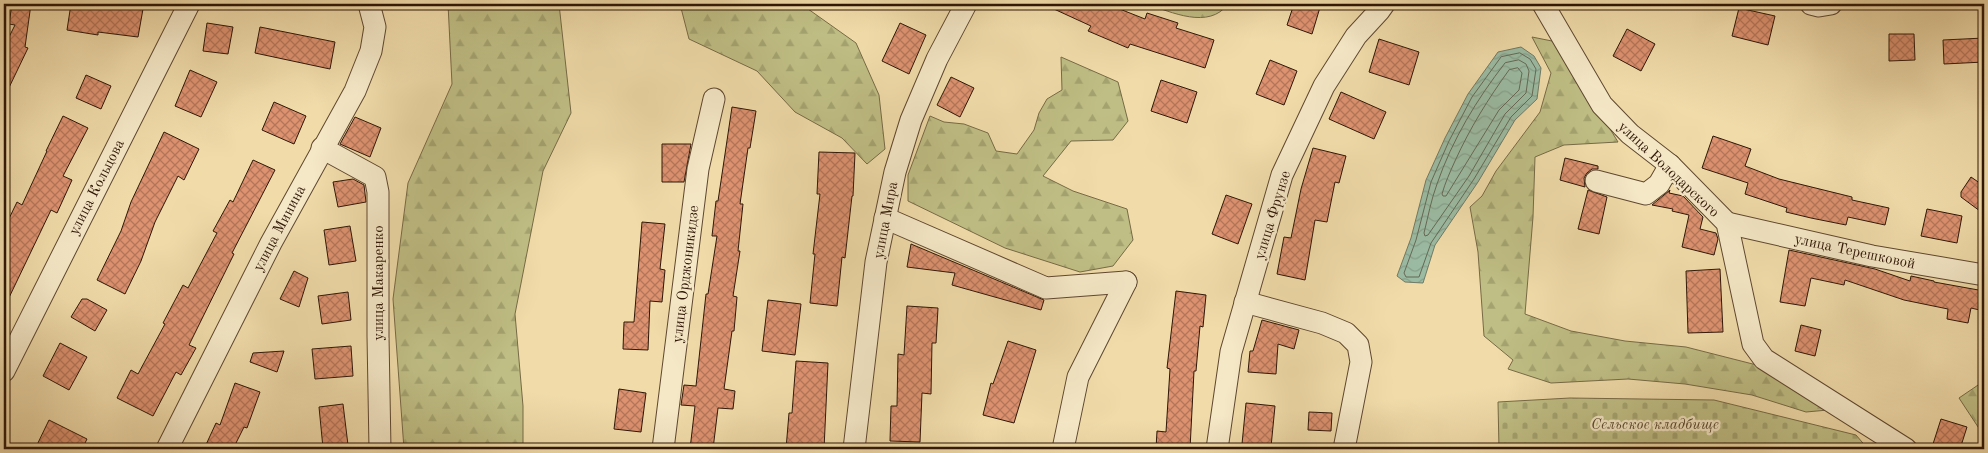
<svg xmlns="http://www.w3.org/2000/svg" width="1988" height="453" font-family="'Old Standard TT',serif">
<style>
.forest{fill:url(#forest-firs);stroke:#776a46}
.cemetery{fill:url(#cemetery-stones);stroke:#776a46}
.water{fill:url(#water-waves);stroke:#707a65}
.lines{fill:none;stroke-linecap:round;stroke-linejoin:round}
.shore{stroke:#656956;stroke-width:1}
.building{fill:url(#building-cross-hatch);stroke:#2f1607}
.minor-casing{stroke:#5f4730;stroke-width:23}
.minor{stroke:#f5e8c7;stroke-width:21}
.labels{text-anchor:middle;stroke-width:4.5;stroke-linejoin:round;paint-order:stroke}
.street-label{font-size:15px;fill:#2f1607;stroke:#f5e8c7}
.park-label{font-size:15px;font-style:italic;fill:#5a482c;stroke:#f5e8c7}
</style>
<defs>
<pattern id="forest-firs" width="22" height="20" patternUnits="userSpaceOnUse" patternTransform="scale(1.25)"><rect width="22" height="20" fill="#bfbe84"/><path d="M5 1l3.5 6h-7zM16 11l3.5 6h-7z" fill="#a4a370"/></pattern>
<pattern id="cemetery-stones" width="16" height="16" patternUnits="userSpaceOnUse" patternTransform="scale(1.25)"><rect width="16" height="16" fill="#bfbe84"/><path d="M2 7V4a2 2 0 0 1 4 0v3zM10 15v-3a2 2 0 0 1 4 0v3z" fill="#a4a370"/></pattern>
<pattern id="water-waves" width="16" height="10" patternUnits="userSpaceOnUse" patternTransform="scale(1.25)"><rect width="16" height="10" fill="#9bbca4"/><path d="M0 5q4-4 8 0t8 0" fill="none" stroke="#86a18c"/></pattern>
<pattern id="building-cross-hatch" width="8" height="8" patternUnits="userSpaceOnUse" patternTransform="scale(1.25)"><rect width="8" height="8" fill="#dd9270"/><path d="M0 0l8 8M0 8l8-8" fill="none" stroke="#b4765a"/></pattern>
</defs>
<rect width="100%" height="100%" fill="#f0dba9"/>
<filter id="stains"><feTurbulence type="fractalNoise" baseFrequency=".004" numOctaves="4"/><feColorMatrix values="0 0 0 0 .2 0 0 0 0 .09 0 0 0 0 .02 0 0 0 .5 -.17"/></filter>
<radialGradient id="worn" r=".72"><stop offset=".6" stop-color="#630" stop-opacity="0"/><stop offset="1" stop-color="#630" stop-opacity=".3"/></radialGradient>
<g class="forest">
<path d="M448 4H559L571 113 543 171 515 314 523 406V449H404L393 299 408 183 452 84Z"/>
<path d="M680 4H801L856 43 879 95 885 149 867 164 842 138 795 112 757 71 689 39Z"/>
<path d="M1147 4H1228C1209 30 1171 12 1147 4Z"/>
<path d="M1532 37 1557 42 1618 142 1564 145 1535 157 1533 217 1525 314 1571 331 1625 341 1686 347 1788 373 1828 410 1806 412 1752 395 1685 384 1628 379 1551 383 1508 369 1513 360 1484 336 1478 252 1470 207 1482 196 1496 171 1540 112 1551 73Z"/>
<path d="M1061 57 1118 82 1128 121 1113 140 1071 141 1043 176 1073 191 1127 209 1133 240 1113 266 1080 272 1005 248 908 201V175L930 116 944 122 964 124 988 133 996 151 1017 154 1034 130 1039 113 1047 99 1062 90Z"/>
<path d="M1984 381V436L1959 398Z"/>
</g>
<path class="cemetery" d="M1570 398 1714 400 1856 435 1868 449H1499L1498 402Z"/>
<path class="water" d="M1521 47 1534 56 1541 68 1537 99 1515 120 1478 182 1435 245 1423 283 1405 282 1397 276 1411 238 1426 180 1445 138 1468 94 1498 52Z"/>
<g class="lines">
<g class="shore">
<path d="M1520 53 1530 59 1536 69 1532 96 1511 117 1474 179 1431 243 1419 277H1406L1404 273 1416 240 1431 182 1449 141 1472 97 1501 57Z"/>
<path d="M1519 60 1526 64 1529 71 1526 93 1505 114 1469 176 1428 235 1425 236 1424 233C1428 217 1431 200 1437 184 1452 140 1477 99 1505 63Z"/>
<path d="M1518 68 1522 73 1519 90 1499 110 1446 196H1443L1442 194C1445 183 1450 172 1455 161 1470 128 1488 99 1509 70Z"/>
</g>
</g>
<g class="building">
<path d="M12 4H31L25 47 28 48 4 98V47L15 25 9 24Z"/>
<path d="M71 4H106L143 9 138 37 98 32V35L67 30Z"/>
<path d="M1043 4H1107L1145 19 1147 13 1178 23 1176 28 1214 40 1205 68 1130 44 1128 48 1088 31 1091 26Z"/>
<path d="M1294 4H1321L1312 34 1287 25Z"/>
<path d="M1739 8 1775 16 1768 45 1732 36Z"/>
<path d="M207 23 233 27 228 54 203 51Z"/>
<path d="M900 23 926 35 909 74 882 61Z"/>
<path d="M260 27 335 42 330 69 255 53Z"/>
<path d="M1627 29 1655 44 1641 71 1613 56Z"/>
<path d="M1889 34H1914L1915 60 1889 61Z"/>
<path d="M1984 38V62L1944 64 1943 40Z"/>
<path d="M1379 39 1419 52 1409 85 1369 72Z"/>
<path d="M1270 60 1297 71 1284 105 1256 94Z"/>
<path d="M190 70 217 82 201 117 175 106Z"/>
<path d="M86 75 111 86 101 109 76 98Z"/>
<path d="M951 77 974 88 960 117 937 105Z"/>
<path d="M1161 80 1197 92 1187 123 1151 111Z"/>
<path d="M1341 92 1386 112 1374 139 1329 119Z"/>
<path d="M274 102 306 116 294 144 262 130Z"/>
<path d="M732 107 756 111 750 148H748L740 204H743L738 251H740L733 296 737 297 734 331H732L724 389 735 391 733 409 718 408 713 449H690L695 406 681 405 684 385 696 386 706 294H708L717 236H712L716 201H718Z"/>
<path d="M63 116 88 128 63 176 72 180 57 213 51 210 4 308V229L17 202 22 205 47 151H46Z"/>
<path d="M355 117 381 128 370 157 340 144Z"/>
<path d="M164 132 199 149 184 180 178 176 155 222 141 261 125 294 97 280 121 231 131 202Z"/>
<path d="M1713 136 1751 149 1745 166 1779 179 1852 197V200L1889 208 1885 225 1848 217 1846 225 1811 218 1786 212 1787 208 1745 194 1748 183 1702 168Z"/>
<path d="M662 144H691L684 182H662Z"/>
<path d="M1313 148 1346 156 1339 183 1335 182 1327 222 1315 220 1305 280 1277 274 1284 237 1291 238 1301 189Z"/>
<path d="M819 152 855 153 853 196H852L845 258 842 257 837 306 810 303 815 254H813L820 194H817Z"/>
<path d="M1565 158 1598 166V169H1592L1587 173 1584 178 1585 187 1560 180Z"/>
<path d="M253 160 275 170 232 253 234 254 189 345 196 348 181 375 176 372 153 416 117 398 131 370 138 374 165 324 163 323 183 285 188 288 217 233 213 231 230 200 233 202Z"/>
<path d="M1971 177 1984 186V214L1961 197V192Z"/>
<path d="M353 179 364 185 366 202 338 207 333 182Z"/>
<path d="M1588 190 1607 197 1599 234 1578 229Z"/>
<path d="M1670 190 1669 193 1683 196 1703 217 1700 229 1716 233 1718 239 1714 255 1682 247 1689 215 1672 211 1673 209 1652 205Z"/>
<path d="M1226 195 1252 204 1238 244 1212 234Z"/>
<path d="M1927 209 1962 216 1957 243 1921 236Z"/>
<path d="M642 222 665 224 660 269 665 270 662 302 650 301 648 350 623 349 624 322H634Z"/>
<path d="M350 226 356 261 329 265 324 230Z"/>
<path d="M911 244 1044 300 1041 310 952 285 955 273 907 267Z"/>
<path d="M1789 250 1875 269 1910 281 1911 276 1934 281V282L1984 291V311L1971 308 1968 323 1947 319 1948 309 1904 300 1845 280 1844 285 1811 278 1805 306 1780 302Z"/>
<path d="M1720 269 1723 332 1688 333 1686 271Z"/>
<path d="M294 271 308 278 299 307 280 299Z"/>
<path d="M1176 291 1206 295 1203 327 1200 326 1196 371H1194L1190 449H1156L1157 431 1166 432 1170 369 1167 368Z"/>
<path d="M348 292 351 320 322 324 318 296Z"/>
<path d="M82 299H87L107 310 95 331 71 317Z"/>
<path d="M768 300 801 304 795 355 762 351Z"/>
<path d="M907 306 938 308 936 343H932L931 394 922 393 920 442 890 441 891 406H897L898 354 904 355Z"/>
<path d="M1262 320 1299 330 1294 349 1278 344 1276 374 1248 372 1250 351H1253Z"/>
<path d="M1801 325 1821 330 1815 356 1795 351Z"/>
<path d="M1008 341 1036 350 1014 423 983 415 991 383 993 384Z"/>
<path d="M60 343 87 357 69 390 43 376Z"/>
<path d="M351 346 353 376 315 379 312 349Z"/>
<path d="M284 351 277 372 250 362 253 353Z"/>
<path d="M796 361 828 363 824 449H786L789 413H792Z"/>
<path d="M235 383 260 392 247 428 244 427 233 449H204L216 423 220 425Z"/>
<path d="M619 389 646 393 641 432 614 429Z"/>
<path d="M1246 403 1275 406 1271 447 1242 444Z"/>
<path d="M343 404 348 445 323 448 319 407Z"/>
<path d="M1309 412 1332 413 1331 431 1308 430Z"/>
<path d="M1941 419 1967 427 1960 449H1952L1933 444Z"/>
<path d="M49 420 87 439 82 449H35Z"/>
</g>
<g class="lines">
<g class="minor-casing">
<g id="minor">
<path d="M1543 4 1602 105 1630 134 1670 165 1727 223 1753 344 1764 359 1906 449"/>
<path d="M1811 4 1819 6 1831 4"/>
<path d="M322 148 375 177 378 192V336L380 449"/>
<path d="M1596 181 1646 194 1659 184 1670 165"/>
<path d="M885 218 1046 288 1126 282"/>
<path d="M1727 223 1872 256 1984 275"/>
<path d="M1245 302 1322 323 1346 333 1358 345 1361 362 1344 449"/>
<path d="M4 371 189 4"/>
<path d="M167 449 271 243 355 91 371 51 375 27 369 4"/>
<path d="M663 449 698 169 714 99"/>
<path d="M854 449 876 262 895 172 911 120 937 59 966 4"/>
<path d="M1063 449 1078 377 1126 282"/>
<path d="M1217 449 1231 352 1282 175 1324 86 1356 36 1379 11 1384 4"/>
</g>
</g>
<use href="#minor" class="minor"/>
</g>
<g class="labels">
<g class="street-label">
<text transform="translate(1669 169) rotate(43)" y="5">улица Володарского</text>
<text transform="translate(96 187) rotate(-63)" y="5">улица Кольцова</text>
<text transform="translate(1272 215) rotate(-73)" y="5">улица Фрунзе</text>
<text transform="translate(885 220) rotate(-79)" y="5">улица Мира</text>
<text transform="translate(279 228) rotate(-62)" y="5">улица Минина</text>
<text transform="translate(1855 251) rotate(12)" y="5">улица Терешковой</text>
<text transform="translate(685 274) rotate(-83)" y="5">улица Орджоникидзе</text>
<text transform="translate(378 283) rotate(-90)" y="5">улица Макаренко</text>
</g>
<g class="park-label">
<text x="1655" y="429">Сельское кладбище</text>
</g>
</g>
<rect width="1988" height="453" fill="none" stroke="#f0dba9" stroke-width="20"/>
<rect x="5" y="5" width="1978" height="443" fill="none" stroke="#2f1607" stroke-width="2.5"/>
<rect x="10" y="10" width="1968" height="433" fill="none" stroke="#2f1607"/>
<rect width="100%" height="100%" filter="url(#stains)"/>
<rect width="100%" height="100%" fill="url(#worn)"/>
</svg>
